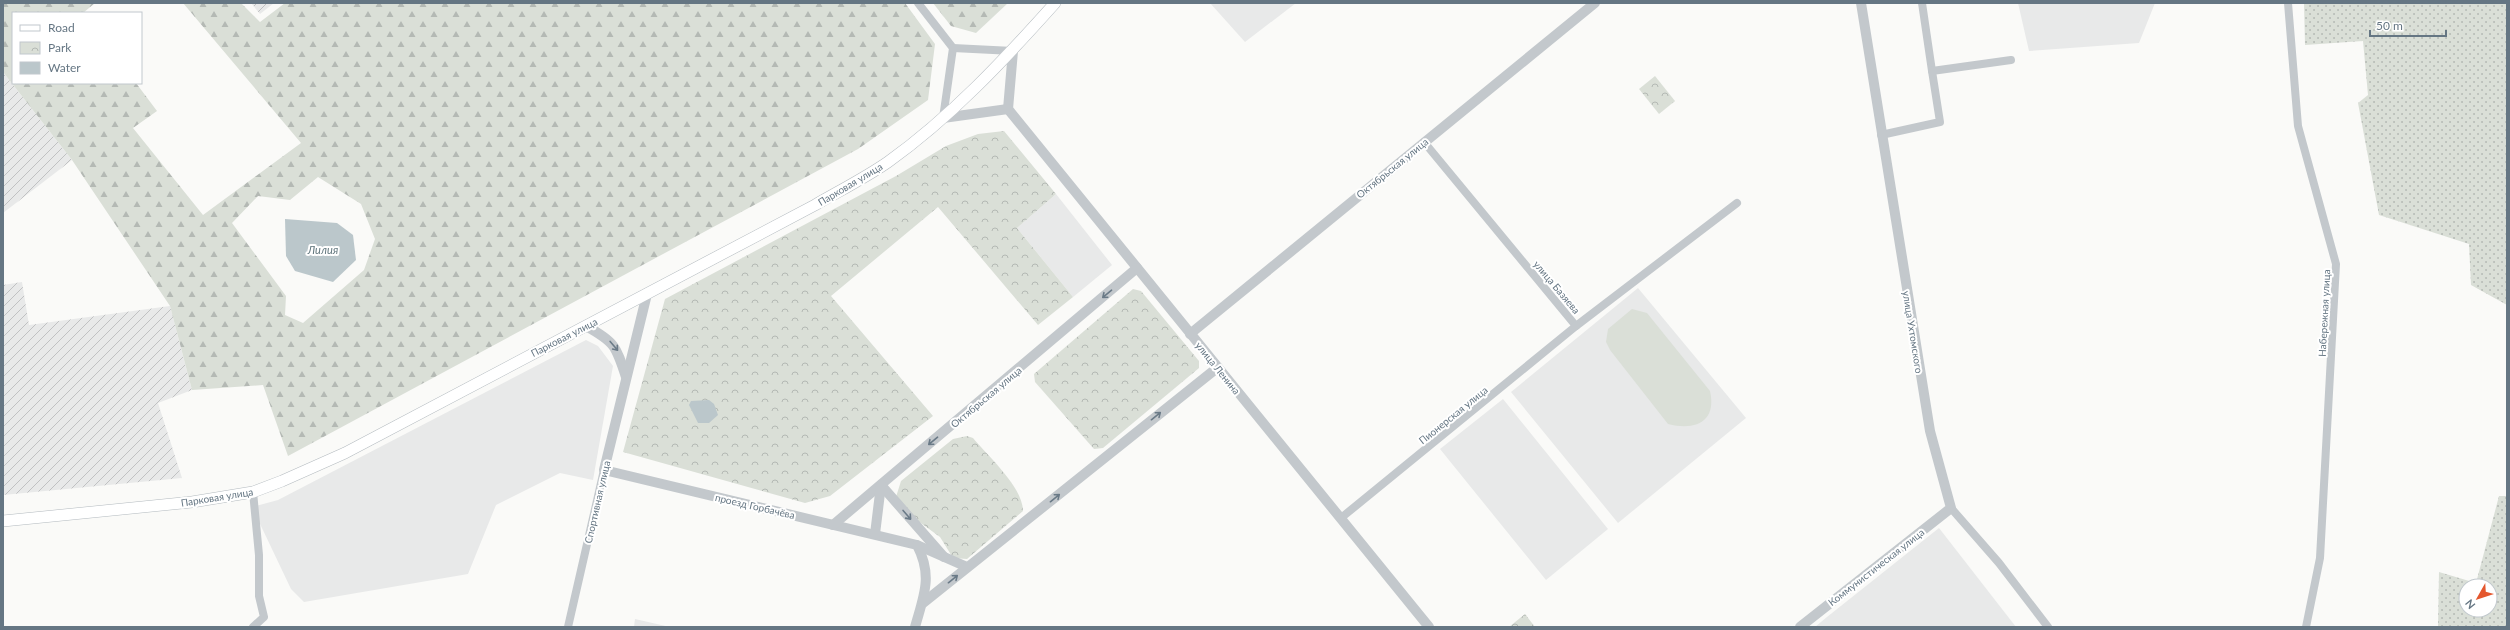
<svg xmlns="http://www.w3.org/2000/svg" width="2510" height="630" font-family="Lato,sans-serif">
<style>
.built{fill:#e8e9e9}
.industrial{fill:url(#industrial-furrows)}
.grass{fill:url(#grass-dots);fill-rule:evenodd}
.forest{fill:url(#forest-firs);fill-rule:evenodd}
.park{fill:url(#park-crowns)}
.pitch{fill:#dadfd7}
.water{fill:#bbc7cb}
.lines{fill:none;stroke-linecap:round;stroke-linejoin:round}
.secondary-casing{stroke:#b3babf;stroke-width:12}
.minor{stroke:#c3c8cc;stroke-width:8}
.tertiary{stroke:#c3c8cc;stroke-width:10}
.secondary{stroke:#fff;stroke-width:11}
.oneway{stroke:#6a7a87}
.labels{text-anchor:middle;stroke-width:4;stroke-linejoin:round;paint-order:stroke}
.street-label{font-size:10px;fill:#657683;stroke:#fff}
.water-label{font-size:11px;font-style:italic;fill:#60757c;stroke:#fff}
</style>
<defs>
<pattern id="industrial-furrows" width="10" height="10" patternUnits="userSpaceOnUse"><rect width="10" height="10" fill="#e8e9e9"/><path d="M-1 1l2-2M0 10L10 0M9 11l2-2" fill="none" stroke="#c0c1c2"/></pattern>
<pattern id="grass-dots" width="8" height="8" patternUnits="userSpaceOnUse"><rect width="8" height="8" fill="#dadfd7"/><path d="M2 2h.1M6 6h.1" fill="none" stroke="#b4b9b4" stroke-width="1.8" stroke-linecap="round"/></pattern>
<pattern id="forest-firs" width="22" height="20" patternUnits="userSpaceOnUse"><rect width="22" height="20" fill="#dadfd7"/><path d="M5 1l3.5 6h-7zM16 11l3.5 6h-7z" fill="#b4b9b4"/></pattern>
<pattern id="park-crowns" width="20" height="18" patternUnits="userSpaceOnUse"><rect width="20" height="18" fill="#dadfd7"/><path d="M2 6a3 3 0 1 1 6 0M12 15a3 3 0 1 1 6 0" fill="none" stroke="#b4b9b4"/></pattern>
</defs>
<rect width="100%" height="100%" fill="#fafaf8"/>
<g class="built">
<path d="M1210 3H1296L1245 42Z"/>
<path d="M2018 3H2155L2139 43 2029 51Z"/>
<path d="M1056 194 1112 265 1073 297 1017 228Z"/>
<path d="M1638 288 1746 418 1618 523 1511 392Z"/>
<path d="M586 340 598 346 613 366 593 480 560 473 496 505 468 574 304 602 291 589 252 507 278 500Z"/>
<path d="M1503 399 1608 529 1546 580 1440 449Z"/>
<path d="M1939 528 2016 627H1815L1827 617Z"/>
<path d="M635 619 670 627H634Z"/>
</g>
<g class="industrial">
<path d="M251 3H274L260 14Z"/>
<path d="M3 72 72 160 3 213Z"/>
<path d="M22 282 29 325 170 306 192 390 158 403 182 478 3 495V285Z"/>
</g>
<g class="grass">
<path d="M2304 3H2507V305L2471 285 2469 244 2379 215 2358 103 2368 95 2363 41 2305 45Z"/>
<path d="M2499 496H2507V627H2438L2439 572 2476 583ZM2466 586H2490V610H2466Z"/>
</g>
<g class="forest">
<path d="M3 3H95L83 13H13V83H136L157 111 133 128 203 215 301 143 183 3H241L260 22 285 3H905L935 44 928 100 858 149 288 456 263 385 192 390 170 306 72 160 3 72ZM318 177 361 204 375 239 364 270 303 323 285 315 286 296 232 223 258 196 290 200Z"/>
<path d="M933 3H1008L976 33 951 26Z"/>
</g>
<g class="park">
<path d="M1655 76 1675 101 1659 114 1639 89Z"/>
<path d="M1004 131 1056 194 1017 228 1073 297 1038 325 938 207 831 296 933 416 830 496 805 503 623 452 665 299 896 176 946 146 978 134Z"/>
<path d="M1133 289 1141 291 1199 361V368L1103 448 1094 449 1035 382 1034 374Z"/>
<path d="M967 436 973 438C988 456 1023 487 1023 511L967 559 953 558 940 537 903 510 896 497 901 481 953 439Z"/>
<path d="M1525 614 1535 627H1509Z"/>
</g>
<path class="pitch" d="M1632 309 1647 313 1710 391C1717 422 1695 431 1668 424L1610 350 1606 342 1608 329Z"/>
<g class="water">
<path d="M285 219 337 223 353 235 356 260 333 282 295 271 286 256Z"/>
<path d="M709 400 714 404 718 415 709 423H698L689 405 691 401Z"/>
</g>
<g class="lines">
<g class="secondary-casing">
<path id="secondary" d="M3 521 192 502 253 492 282 481 345 453 815 205C839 191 865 178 888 162 951 117 1004 60 1055 3"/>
</g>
<g class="minor">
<path d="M918 3 953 48 943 118"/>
<path d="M1922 3 1932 71"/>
<path d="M2288 3 2298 126 2336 264 2320 558 2306 627"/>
<path d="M953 48 1013 51"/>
<path d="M1881 135 1940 122 1932 71 2011 60"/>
<path d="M1424 142 1576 326 1737 203"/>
<path d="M1951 508 1999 563 2048 627"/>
<path d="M1341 518 1576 326"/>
<path d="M253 627 264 617 259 596V555L253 492"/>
<path d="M568 627 604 470"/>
</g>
<g class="tertiary">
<path d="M1013 51 1008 109 1429 627"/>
<path d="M943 118 1008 109"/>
<path d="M647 294 604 470 917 545C933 576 924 595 915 627"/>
<path d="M586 326C615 342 616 346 626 377"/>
<path d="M1190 334 1595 3"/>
<path d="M881 485 944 557"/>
<path d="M833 525 1137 268"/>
<path d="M875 534 881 485"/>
<path d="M917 545 967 567"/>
<path d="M923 603 1217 368"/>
<path d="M1800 627 1951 508 1930 431 1861 3"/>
</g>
<use href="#secondary" class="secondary"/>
</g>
<defs><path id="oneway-shaft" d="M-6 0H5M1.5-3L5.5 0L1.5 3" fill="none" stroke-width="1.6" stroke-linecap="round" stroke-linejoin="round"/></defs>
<g class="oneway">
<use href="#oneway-shaft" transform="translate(1107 294) rotate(140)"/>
<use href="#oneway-shaft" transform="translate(614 346) rotate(50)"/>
<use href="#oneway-shaft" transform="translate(1156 416) rotate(-39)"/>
<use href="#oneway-shaft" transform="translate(933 441) rotate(140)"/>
<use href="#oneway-shaft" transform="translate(1055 498) rotate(-39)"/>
<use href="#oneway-shaft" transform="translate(907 515) rotate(49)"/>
<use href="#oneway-shaft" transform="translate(953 579) rotate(-39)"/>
</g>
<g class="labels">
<g class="street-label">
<text transform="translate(1392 168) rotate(-39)" y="4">Октябрьская улица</text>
<text transform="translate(850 184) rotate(-31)" y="4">Парковая улица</text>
<text transform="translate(1557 287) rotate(50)" y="4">улица Базяева</text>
<text transform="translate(2324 313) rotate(-87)" y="4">Набережная улица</text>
<text transform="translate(1913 332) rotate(81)" y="4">улица Ухтомского</text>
<text transform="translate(564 337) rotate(-27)" y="4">Парковая улица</text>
<text transform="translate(1218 368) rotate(51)" y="4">улица Ленина</text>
<text transform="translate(986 397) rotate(-40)" y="4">Октябрьская улица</text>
<text transform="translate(1453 415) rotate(-39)" y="4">Пионерская улица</text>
<text transform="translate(217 497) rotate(-9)" y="4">Парковая улица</text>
<text transform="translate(597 502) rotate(-77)" y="4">Спортивная улица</text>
<text transform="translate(755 506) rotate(13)" y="4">проезд Горбачёва</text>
<text transform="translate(1876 567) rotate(-38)" y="4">Коммунистическая улица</text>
</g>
<g class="water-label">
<text x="323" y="254">Лилия</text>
</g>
</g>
<rect width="2510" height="630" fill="none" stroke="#657683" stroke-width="8"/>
<rect x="12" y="12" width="130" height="72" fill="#ffffff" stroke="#c1c8cd"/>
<rect x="20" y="25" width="20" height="6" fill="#ffffff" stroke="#c1c8cd"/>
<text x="48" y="32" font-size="12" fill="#657683">Road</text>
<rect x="20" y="42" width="20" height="12" fill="url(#park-crowns)" stroke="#c1c8cd"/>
<text x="48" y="52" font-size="12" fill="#657683">Park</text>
<rect x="20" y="62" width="20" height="12" fill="#bbc7cb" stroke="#c1c8cd"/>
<text x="48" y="72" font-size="12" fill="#657683">Water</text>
<g transform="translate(2478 598) rotate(231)"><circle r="19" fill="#ffffff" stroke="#c1c8cd"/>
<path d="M0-3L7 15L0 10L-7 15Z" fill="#e4572e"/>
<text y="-6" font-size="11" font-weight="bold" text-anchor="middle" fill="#657683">N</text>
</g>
<path d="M2370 30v6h76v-6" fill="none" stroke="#657683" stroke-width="2"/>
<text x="2376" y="30" font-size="12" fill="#657683" stroke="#ffffff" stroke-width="3" paint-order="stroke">50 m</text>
</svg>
